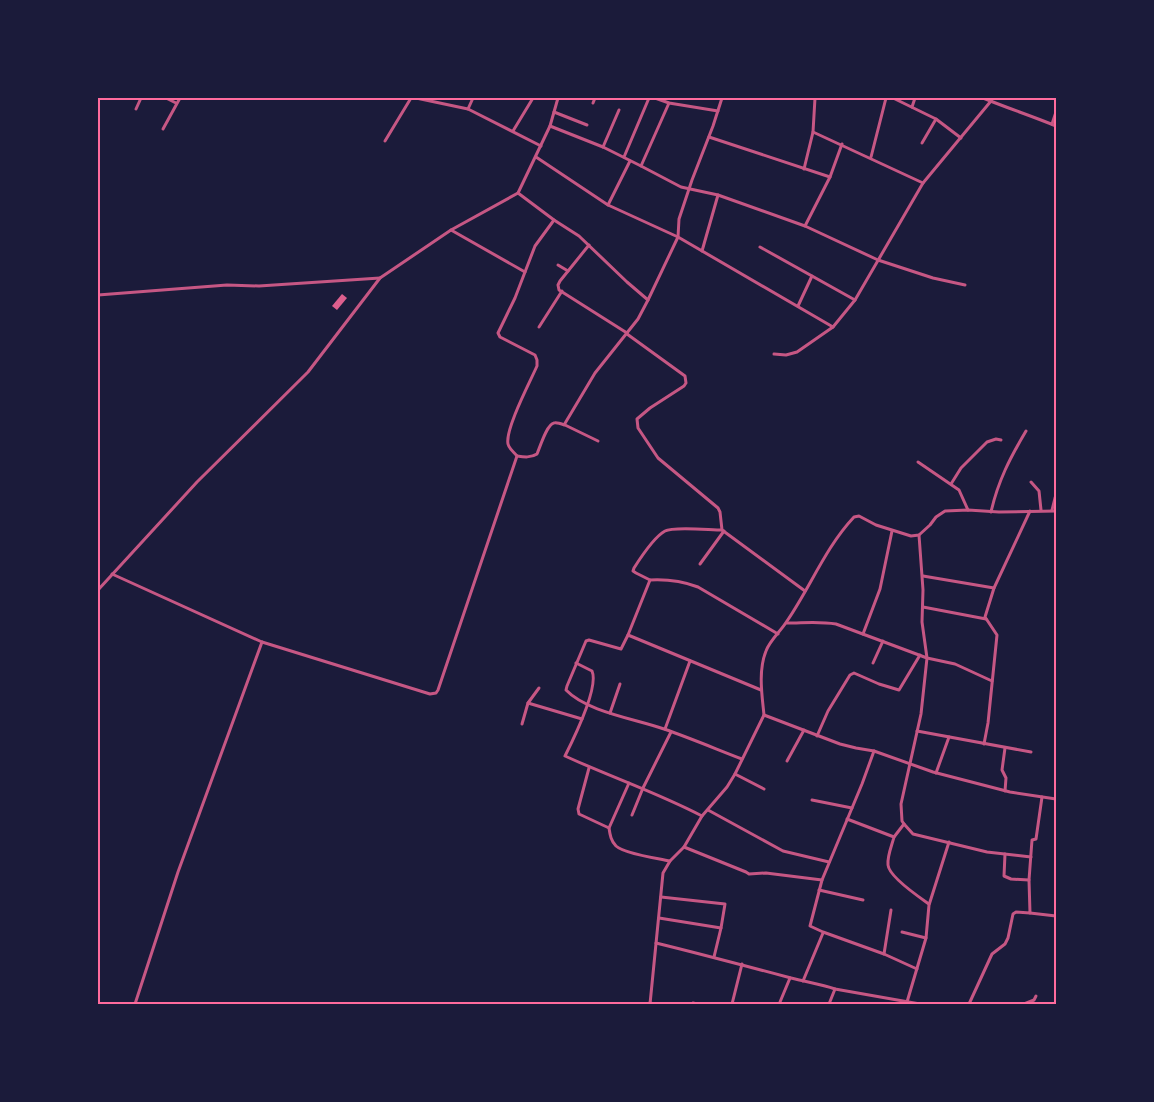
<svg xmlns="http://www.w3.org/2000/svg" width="1154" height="1102" font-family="Signika,sans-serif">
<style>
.building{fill:#dd5f8e}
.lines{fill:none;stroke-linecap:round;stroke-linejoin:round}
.minor{stroke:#c65784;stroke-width:3}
.neatline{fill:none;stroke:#ff6b9d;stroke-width:2}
</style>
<rect width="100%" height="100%" fill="#1b1b3a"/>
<path class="building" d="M342 294 347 298 337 310 332 306Z"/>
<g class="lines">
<g class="minor">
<path d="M166 98 176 103"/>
<path d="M416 98 468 109 541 146"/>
<path d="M655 98 669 103 718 111"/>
<path d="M893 98 936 119 961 138"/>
<path d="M983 98C1007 108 1032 116 1056 126"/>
<path d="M593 103 595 98"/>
<path d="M912 107 915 98"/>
<path d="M136 109 141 98"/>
<path d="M468 109 473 98"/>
<path d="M554 112 587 125"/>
<path d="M1052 124 1056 112"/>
<path d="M550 126 603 147 641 166 681 187 718 195 805 226 830 177 842 144"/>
<path d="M163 129 180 98"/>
<path d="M513 131 533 98"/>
<path d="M813 132 923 183"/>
<path d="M709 137 830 177"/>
<path d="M385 141 411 98"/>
<path d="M922 143 936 119"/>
<path d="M603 147 619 110"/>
<path d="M536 157 608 205 678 237 833 327 855 300 923 183 991 101 992 98"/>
<path d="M624 157 649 98"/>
<path d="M871 157 886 98"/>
<path d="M641 166 669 103"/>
<path d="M804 169 813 132 815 98"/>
<path d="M518 193 554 220 579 236 627 282 648 300 678 237 679 219 692 180 713 126 722 98"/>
<path d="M608 205 630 161"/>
<path d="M805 226 878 260 933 278 965 285"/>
<path d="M451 230 525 272"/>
<path d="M589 245 560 281 558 285 559 290 627 333"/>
<path d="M760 247 855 300"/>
<path d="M702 251 718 195"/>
<path d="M558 265 568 271"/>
<path d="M98 295 227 285 259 286 380 278"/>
<path d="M798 306 812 276"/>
<path d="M539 327 562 291"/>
<path d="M627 334 685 376 686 383 684 386 650 408 637 419 638 428 658 458 718 508 720 512 722 530C710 530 673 526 665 531 654 537 641 557 634 568L633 571 636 573 650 580 628 635"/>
<path d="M774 354 786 355 797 352 833 327"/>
<path d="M565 425 598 441"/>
<path d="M517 456C524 457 531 458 537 454 540 447 547 424 554 423 556 422 562 424 564 425L595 373 638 319 648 300"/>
<path d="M918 462 959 490 968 510"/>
<path d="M1031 482 1039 491 1041 510"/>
<path d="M951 484 961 468 987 442 996 439 1001 440"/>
<path d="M1052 510 1055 498 1056 495"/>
<path d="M991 512C998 481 1010 458 1026 431"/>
<path d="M722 530 805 591"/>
<path d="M919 535 923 590 922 622 927 658 955 664 992 681"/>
<path d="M700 564 724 531"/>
<path d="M112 574 262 642 430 694 436 693 438 690 517 456C514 452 509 449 508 444 505 429 530 382 537 366V360L535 355 500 337 498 333 515 298 535 246 554 220"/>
<path d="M923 576 994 588"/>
<path d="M650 580C668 579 682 581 698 587L778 634"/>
<path d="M98 590 197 482 308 372 380 278 451 230 518 193 550 126 558 98"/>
<path d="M923 607 986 619"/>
<path d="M787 623C803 623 819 621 836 624L927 658 921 714 901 804 902 821 904 824 913 834 987 852 1031 857"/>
<path d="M863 634 880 589 892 531"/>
<path d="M576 663 592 671C599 687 573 740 565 756 611 777 658 793 702 816"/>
<path d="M873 663 883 641"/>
<path d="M528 703 582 719"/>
<path d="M610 713 620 684"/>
<path d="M764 715C762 695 758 671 766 651 770 640 781 631 787 621 811 586 825 548 854 517L859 516 876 525 911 536 919 535 930 525 936 517 945 511 968 510 999 512 1056 511"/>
<path d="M522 724 528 703 539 688"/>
<path d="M665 729 690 661"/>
<path d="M917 731 1031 752"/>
<path d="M817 736 828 711 850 675 854 673 879 684 899 690 920 655"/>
<path d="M984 744 988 723 997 635 985 617 994 588 1030 511"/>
<path d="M1005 748 1002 770 1006 778 1005 791"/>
<path d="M874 751 862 784 822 880 810 926 823 932 884 954 917 969"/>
<path d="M742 759C716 749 690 738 664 729 636 719 587 712 566 690L567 686 586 641 589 640 621 649 628 635 761 690"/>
<path d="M787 761 804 730"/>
<path d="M589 768 578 809 579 814 609 828C610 835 611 841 616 846 625 854 657 858 670 861"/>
<path d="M936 773 949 737"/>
<path d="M735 774 764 789"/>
<path d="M812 800 852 808"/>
<path d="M708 810 783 851 829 862"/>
<path d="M632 815 643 788 671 732"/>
<path d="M847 819 894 837C892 845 887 856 888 865 889 877 919 897 929 904"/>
<path d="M609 828 629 783"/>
<path d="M894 837 904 824"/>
<path d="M684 847 746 872 749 874 766 873 822 880"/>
<path d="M1005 854 1004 876 1011 879 1029 880"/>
<path d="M819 890 863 900"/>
<path d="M661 897 725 904 721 928 714 957"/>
<path d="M1030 913 1056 916"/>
<path d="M659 918 721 928"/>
<path d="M902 932 926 938"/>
<path d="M656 943C701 954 746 966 791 978 806 982 821 984 835 989L920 1004"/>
<path d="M884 954 891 910"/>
<path d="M803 981 823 933"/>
<path d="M780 1002 790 978"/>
<path d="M907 1002 926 938 929 905 949 842"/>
<path d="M693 1003 697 1004"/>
<path d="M135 1004 178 872 262 642"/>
<path d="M647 1004 650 1003 655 1004"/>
<path d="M650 1004 663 873 670 861 684 847 702 816 727 787 735 774 764 715 840 744 856 748 874 751 933 772 1010 792 1056 799"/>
<path d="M732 1004 742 964"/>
<path d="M829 1004 835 989"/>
<path d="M969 1004 992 954 1005 944 1008 938 1013 914 1016 912 1030 913 1029 880 1032 840 1036 839 1042 797"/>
<path d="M1024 1004 1034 1000 1036 996"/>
</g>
</g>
<rect width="1154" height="1102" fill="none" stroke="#1b1b3a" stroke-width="198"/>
<rect x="99" y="99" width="956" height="904" class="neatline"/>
</svg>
